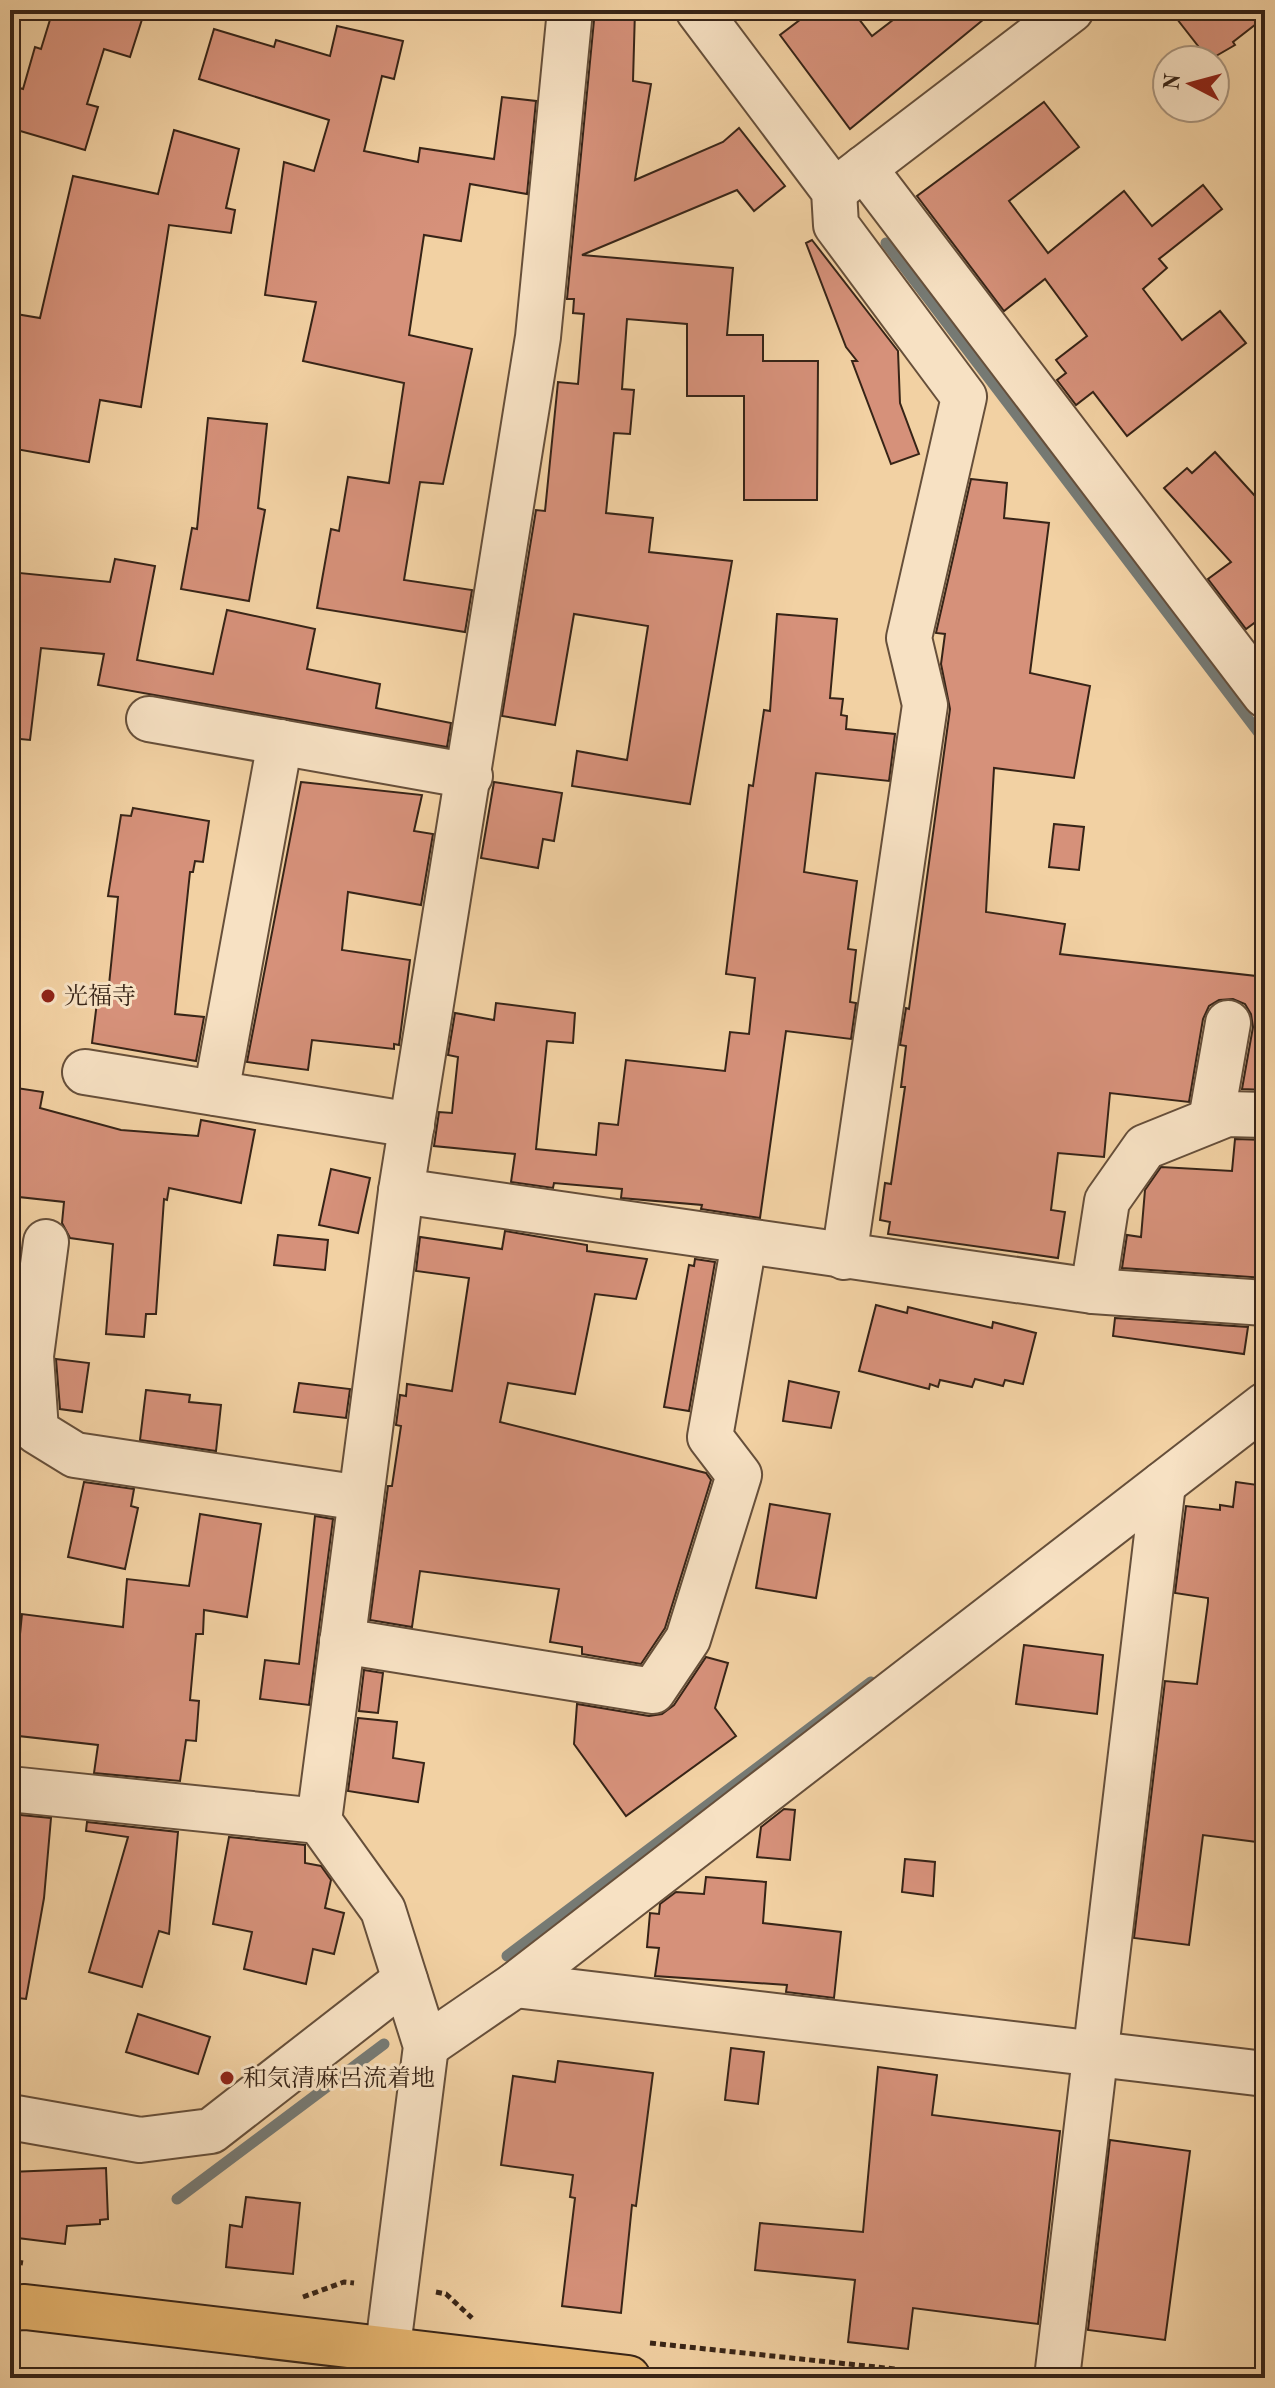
<svg xmlns="http://www.w3.org/2000/svg" width="1275" height="2388" font-family="'Old Standard TT','Noto Serif JP',serif">
<style>
.lines{fill:none;stroke-linecap:round;stroke-linejoin:round}
.stream{stroke:#767a74;stroke-width:11}
.building{fill:#d6917a;stroke:#372417;stroke-width:2}
.minor-casing{stroke:#664f3a;stroke-width:48}
.highway-casing{stroke:#372417;stroke-width:48}
.path{stroke:#372417;stroke-width:5;stroke-dasharray:6 4;stroke-linecap:butt}
.minor{stroke:#f7e1c3;stroke-width:44}
.highway{stroke:#e9b872;stroke-width:44}
.poi-dot{fill:#8f2418;stroke:#f7e1c3;stroke-width:3}
.labels{text-anchor:middle;stroke-width:6;stroke-linejoin:round;paint-order:stroke}
.poi-label{font-size:24px;fill:#372417;stroke:#f7e1c3;text-anchor:start}
</style>
<rect width="100%" height="100%" fill="#f2d1a3"/>
<filter id="stains"><feTurbulence type="fractalNoise" baseFrequency=".0025" numOctaves="4"/><feColorMatrix values="0 0 0 0 .2 0 0 0 0 .09 0 0 0 0 .02 0 0 0 .5 -.17"/></filter>
<radialGradient id="worn" r=".72"><stop offset=".6" stop-color="#630" stop-opacity="0"/><stop offset="1" stop-color="#630" stop-opacity=".3"/></radialGradient>
<g class="lines">
<g class="stream">
<path d="M886 243 1265 741"/>
<path d="M507 1956 871 1682"/>
<path d="M177 2199 384 2044"/>
</g>
</g>
<g class="building">
<path d="M53 10H145L130 57 104 49 87 104 98 107 85 150 10 128V85L23 89 35 47 41 49Z"/>
<path d="M595 10H635L633 81 651 84 635 180 723 142 739 128 785 186 754 211 737 190 582 255 733 268 727 335H763V361H818L817 500H744V396H687V324L627 319 622 389 634 390 630 434 614 433 606 513 653 518 649 552 732 561 690 804 572 786 577 751 627 760 648 626 574 614 555 725 502 716 536 510 545 511 558 382 578 384 584 314 573 313 574 299H567Z"/>
<path d="M813 10H852L872 36 906 10H995L850 129 780 35Z"/>
<path d="M1170 10H1265V17L1233 42 1235 45 1209 60Z"/>
<path d="M337 26 403 41 394 79 382 76 364 151 418 162 420 148 494 159 502 97 536 101 527 194 470 184 461 241 424 235 409 335 472 349 443 484 420 482 404 580 472 590 465 632 317 608 331 529 339 531 348 477 389 483 404 383 303 361 316 302 265 295 284 162 314 171 329 120 199 79 214 29 274 47 276 40 330 56Z"/>
<path d="M1044 102 1079 147 1009 201 1048 253 1124 191 1152 226 1203 185 1222 209 1159 259 1167 268 1143 289 1182 340 1220 311 1246 343 1127 436 1093 392 1076 405 1057 380 1066 373 1056 360 1087 336 1045 279 1004 311 917 196Z"/>
<path d="M174 130 239 149 226 208 235 210 231 233 169 225 141 407 100 400 89 462 10 448V313L40 318 73 176 158 194Z"/>
<path d="M812 240 898 351 900 403 919 454 891 464 852 361H857L846 347 806 243Z"/>
<path d="M208 418 267 424 258 508 265 510 249 601 181 589 192 528 197 529Z"/>
<path d="M1215 452 1265 507V615L1246 629 1208 579 1231 562 1164 488 1187 468 1192 473Z"/>
<path d="M971 479 1007 483 1004 518 1049 523 1030 673 1090 686 1074 778 994 768 986 912 1065 924 1060 954 1265 977V1090L1242 1089 1253 1027 1251 1014 1245 1004 1233 999 1219 1000 1209 1006 1203 1019 1189 1102 1110 1093 1104 1157 1058 1153 1051 1210 1065 1212 1058 1258 888 1234 890 1222 880 1220 885 1183 891 1184 905 1087H901L906 1046 900 1045 906 1008 909 1009 950 709 941 664 945 634 936 633Z"/>
<path d="M115 559 155 566 137 660 213 674 227 610 315 629 307 669 380 684 376 708 451 723 447 747 98 685 104 654 41 648 30 740 10 738V572L110 582Z"/>
<path d="M777 614 837 619 830 698 843 699 841 715 847 716 846 729 895 734 889 781 816 773 804 872 857 881 848 949 856 950 850 1002 856 1003 851 1039 786 1031 760 1218 701 1209 702 1205 621 1198 622 1189 554 1183 553 1188 511 1182 515 1154 434 1146 439 1112 452 1113 458 1057 448 1055 455 1013 494 1020 496 1003 575 1013 573 1043 547 1041 536 1149 596 1155 599 1123 618 1125 626 1060 725 1071 730 1032 749 1034 755 978 726 974 749 785 753 786 764 710 770 711Z"/>
<path d="M301 782 422 795 414 831 433 834 421 905 348 892 342 950 410 960 399 1045 394 1044V1049L312 1040 308 1070 247 1062Z"/>
<path d="M494 782 562 793 554 841 543 839 538 868 481 858Z"/>
<path d="M133 808 209 821 203 862 195 861 193 872H190L175 1014 204 1017 196 1061 92 1043 97 1002 107 1004 118 897 108 896 121 815 131 816Z"/>
<path d="M1054 824 1084 827 1079 870 1049 867Z"/>
<path d="M10 1087 43 1092 40 1108 121 1130 198 1136 201 1120 255 1130 241 1203 169 1188 167 1200 164 1199 156 1314H146L144 1337 106 1334 113 1244 70 1238 62 1223 64 1202 10 1196Z"/>
<path d="M1235 1139 1265 1140V1278L1122 1268 1127 1235 1141 1237 1145 1190 1161 1167 1232 1171Z"/>
<path d="M331 1169 370 1178 358 1233 319 1225Z"/>
<path d="M505 1231 587 1245V1251L647 1259 636 1299 595 1294 575 1394 508 1383 500 1422 706 1473 711 1480 665 1628 641 1664 582 1654V1647L550 1642 559 1589 420 1571 412 1627 370 1620 388 1486H392L401 1426 396 1425 400 1395 406 1396 407 1384 452 1391 469 1278 416 1271 420 1237 502 1249Z"/>
<path d="M278 1235 328 1240 325 1270 274 1265Z"/>
<path d="M695 1259 715 1262 689 1411 664 1407 689 1265 694 1266Z"/>
<path d="M876 1305 907 1313 908 1307 992 1328 993 1322 1036 1333 1023 1384 1005 1380 1003 1386 975 1379 972 1387 940 1380 938 1387 930 1384 929 1389 859 1371Z"/>
<path d="M1115 1318 1248 1327 1244 1354 1113 1336Z"/>
<path d="M56 1359 89 1363 82 1412 60 1409Z"/>
<path d="M789 1381 839 1392 831 1428 783 1421Z"/>
<path d="M299 1383 350 1389 346 1418 294 1412Z"/>
<path d="M146 1390 190 1395 189 1402 221 1405 216 1451 140 1440Z"/>
<path d="M84 1482 134 1489 131 1506 138 1508 125 1569 68 1557Z"/>
<path d="M1236 1482 1265 1486V1843L1203 1835 1189 1945 1134 1938 1165 1681 1197 1684 1208 1602V1598L1175 1593 1186 1506 1220 1510V1505L1233 1507Z"/>
<path d="M770 1504 830 1514 816 1598 756 1588Z"/>
<path d="M200 1514 261 1524 247 1617 204 1610 203 1634H196L190 1700 199 1701 196 1741 186 1740 180 1781 94 1773 98 1745 10 1735 22 1614 123 1627 127 1579 189 1586Z"/>
<path d="M315 1516 333 1519 309 1705 260 1699 265 1660 299 1664Z"/>
<path d="M1024 1645 1103 1655 1097 1714 1016 1704Z"/>
<path d="M706 1657 728 1663 715 1708 736 1736 626 1816 574 1744 577 1704 649 1716 662 1714 674 1705Z"/>
<path d="M364 1670 383 1673 378 1713 359 1711Z"/>
<path d="M358 1718 397 1722 393 1758 424 1763 418 1802 348 1791Z"/>
<path d="M784 1809 795 1810 790 1860 757 1857 761 1827Z"/>
<path d="M10 1814 51 1818 44 1898 26 1999 10 1997Z"/>
<path d="M87 1822 178 1832 169 1934 159 1931 142 1987 89 1972 128 1837 86 1831Z"/>
<path d="M229 1837 305 1845V1863L321 1866 331 1880 325 1908 344 1913 334 1954 313 1949 306 1984 244 1969 252 1932 213 1924Z"/>
<path d="M905 1859 935 1862 933 1896 902 1892Z"/>
<path d="M706 1877 766 1882 763 1923 841 1932 834 1998 786 1992 787 1985 655 1976 659 1948 647 1947 650 1913 659 1914 660 1904 676 1892 704 1894Z"/>
<path d="M138 2014 210 2037 198 2074 126 2052Z"/>
<path d="M731 2048 764 2052 758 2104 725 2100Z"/>
<path d="M558 2061 653 2073 636 2206 632 2205 621 2313 562 2306 575 2198 570 2197 573 2175 501 2165 513 2076 555 2082Z"/>
<path d="M878 2067 937 2075 932 2115 1060 2131 1038 2324 913 2308 908 2349 848 2342 855 2280 755 2270 760 2223 863 2232Z"/>
<path d="M1110 2140 1190 2151 1165 2340 1088 2330Z"/>
<path d="M106 2168 108 2219 100 2220V2224L67 2226 65 2244 10 2237V2172Z"/>
<path d="M246 2197 300 2203 293 2274 226 2267 230 2225 242 2227Z"/>
</g>
<g class="lines">
<g class="minor-casing">
<g id="minor">
<path d="M698 10 834 191 836 225 964 397 909 638 925 705 844 1257"/>
<path d="M864 168 1265 695"/>
<path d="M842 185 1071 10"/>
<path d="M149 719 470 776"/>
<path d="M85 1072 412 1125"/>
<path d="M216 1093 280 742"/>
<path d="M1211 1120 1228 1023"/>
<path d="M401 1191 1093 1291 1265 1303"/>
<path d="M46 1242 31 1356 36 1431 75 1455 361 1498"/>
<path d="M1093 1291 1107 1201 1145 1147 1227 1114 1265 1115"/>
<path d="M342 1641 653 1691 688 1639 739 1475 710 1437 744 1243"/>
<path d="M10 1789 319 1821"/>
<path d="M515 1985 1265 2074"/>
<path d="M426 2046 515 1985 1265 1405"/>
<path d="M10 2117 140 2140 211 2131 405 1980"/>
<path d="M384 2378 426 2046 383 1910 319 1821 401 1191 538 337 570 10"/>
<path d="M1057 2378 1163 1484"/>
</g>
</g>
<g class="highway-casing">
<path id="highway" d="M10 2308 25 2307 628 2378"/>
</g>
<g class="path">
<path d="M10 2261 23 2263"/>
<path d="M436 2292 446 2294 472 2318"/>
<path d="M303 2297 344 2282 354 2283"/>
<path d="M650 2343 980 2378"/>
</g>
<use href="#minor" class="minor"/>
<use href="#highway" class="highway"/>
</g>
<g class="poi-dot">
<circle cx="48" cy="996" r="8"/>
<circle cx="227" cy="2078" r="8"/>
</g>
<g class="labels">
<g class="poi-label">
<text x="64" y="1004">光福寺</text>
<text x="243" y="2086">和気清麻呂流着地</text>
</g>
</g>
<rect width="1275" height="2388" fill="none" stroke="#f2d1a3" stroke-width="40"/>
<rect x="12" y="12" width="1251" height="2364" fill="none" stroke="#372417" stroke-width="4"/>
<rect x="20" y="20" width="1235" height="2348" fill="none" stroke="#372417" stroke-width="2"/>
<g transform="translate(1191 84) rotate(276)"><circle r="38" fill="#f7e1c3" stroke="#aa957e" stroke-width="2"/>
<path d="M0-6L14 30L0 20L-14 30Z" fill="#8f2418"/>
<text y="-12" font-size="22" font-weight="bold" text-anchor="middle" fill="#372417">N</text>
</g>
<rect width="100%" height="100%" filter="url(#stains)"/>
<rect width="100%" height="100%" fill="url(#worn)"/>
</svg>
